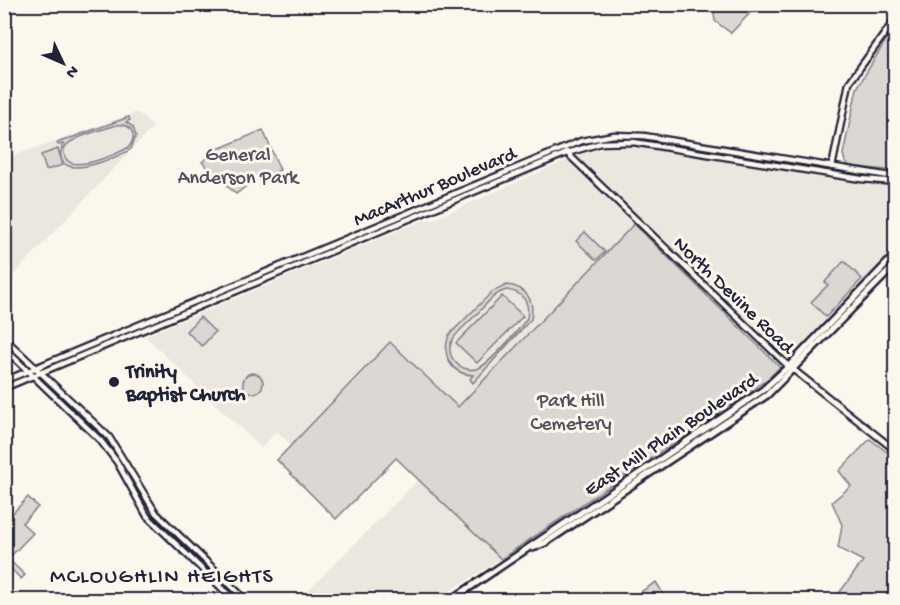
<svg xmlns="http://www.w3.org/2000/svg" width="900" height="605" font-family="'Gochi Hand',sans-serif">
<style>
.built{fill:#ebe7df}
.green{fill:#dbd8d3;stroke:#7e7d87;stroke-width:1.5;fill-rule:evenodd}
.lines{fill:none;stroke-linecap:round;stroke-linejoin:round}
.tertiary-casing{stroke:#22223b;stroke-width:9}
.secondary-casing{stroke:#22223b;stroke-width:10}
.tertiary{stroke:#fbf7ec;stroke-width:4.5}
.secondary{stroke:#fbf7ec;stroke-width:5}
.poi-dot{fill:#22223b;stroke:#fbf7ec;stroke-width:2}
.labels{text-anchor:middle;stroke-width:6;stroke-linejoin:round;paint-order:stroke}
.park-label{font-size:20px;fill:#505061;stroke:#fbf7ec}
.street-label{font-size:20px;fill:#22223b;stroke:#fbf7ec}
.poi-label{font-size:20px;font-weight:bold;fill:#22223b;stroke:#fbf7ec;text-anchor:start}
.quarter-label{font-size:22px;letter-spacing:1.5px;fill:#22223b;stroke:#fbf7ec}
</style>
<rect width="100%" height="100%" fill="#fbf7ec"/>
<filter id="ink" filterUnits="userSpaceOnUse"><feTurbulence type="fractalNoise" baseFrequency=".0167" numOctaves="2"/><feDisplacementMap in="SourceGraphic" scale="12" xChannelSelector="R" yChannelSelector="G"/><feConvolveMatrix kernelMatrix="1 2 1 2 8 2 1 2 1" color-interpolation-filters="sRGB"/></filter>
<g filter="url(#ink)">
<g class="built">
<path d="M137 112 153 127 6 283 4 282V159Z"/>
<path d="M624 146 647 147 869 184 895 186V250L789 360 578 157 580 153Z"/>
<path d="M567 160 634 224 458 407 390 342 291 445 277 431 261 448 145 336 424 220 436 218Z"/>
<path d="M418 480 501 559 435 600H299Z"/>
</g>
<g class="green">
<path d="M713 5V4L777 5 750 13 731 33 715 21Z"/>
<path d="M895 25 896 75 893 82 895 171 850 166 845 162 843 154 857 88Z"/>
<path d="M129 117 130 120 126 122 133 127 136 136 131 149C118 158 47 187 63 144L58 145 57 143ZM117 125C131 123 138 135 129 147 118 154 71 174 65 157 63 152 64 147 68 144 76 136 105 129 117 125Z"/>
<path d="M263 130 280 170 253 181 236 194 202 162 218 149Z"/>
<path d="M58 149 63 165 46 170 41 155Z"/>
<path d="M634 224 780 367 768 379 501 559 396 458 336 519 277 460 390 342 458 407Z"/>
<path d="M585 232 605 252 596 260 576 241Z"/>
<path d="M844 261 862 279 826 317 811 302 828 285 825 282Z"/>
<path d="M507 285C526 287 535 300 531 319L473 383 470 379 473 375C451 374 441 356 449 335L492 292ZM507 290C523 292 530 302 527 318 520 329 491 362 479 368 462 375 442 356 453 339 458 331 468 323 475 316 485 306 493 293 507 290Z"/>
<path d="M502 296 523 316 477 363 456 343Z"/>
<path d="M200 317 215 332 202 346 186 331Z"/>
<circle cx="253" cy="383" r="10"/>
<path d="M870 439 887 452 895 444V600H834L863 561 838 548 842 525 832 502 851 486 839 471Z"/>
<path d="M28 497 38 507 22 523 33 533 8 559 25 575 21 579 5 563V507L12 514Z"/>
<path d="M656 582 667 600H628Z"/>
</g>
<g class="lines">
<g class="tertiary-casing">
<g id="tertiary">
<path d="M566 152 785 363 896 451"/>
<path d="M832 167 849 83 896 18"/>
<path d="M4 338 109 437 156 513 246 600"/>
<path d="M4 348 100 440 117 462 147 516 234 600"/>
<path d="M4 381 581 141 614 135 644 136 896 177"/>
<path d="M4 388 567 153 601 143 633 142 861 179 896 182"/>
</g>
</g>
<g class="secondary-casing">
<g id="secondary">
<path d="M533 548 545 543 767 395 896 264"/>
<path d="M451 600 763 390 789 366 896 254"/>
</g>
</g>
<use href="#tertiary" class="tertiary"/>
<use href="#secondary" class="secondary"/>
</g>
</g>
<circle class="poi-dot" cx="114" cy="382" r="6"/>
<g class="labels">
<g class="park-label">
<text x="238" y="160">General<tspan x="238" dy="23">Anderson Park</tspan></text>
<text x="571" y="406">Park Hill<tspan x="571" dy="23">Cemetery</tspan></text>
</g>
<g class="street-label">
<text transform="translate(434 185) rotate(-23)" y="7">MacArthur Boulevard</text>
<text transform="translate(735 294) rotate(44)" y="7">North Devine Road</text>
<text transform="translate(670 433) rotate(-34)" y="7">East Mill Plain Boulevard</text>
</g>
<g class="poi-label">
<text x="126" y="377">Trinity<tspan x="126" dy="23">Baptist Church</tspan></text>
</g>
<g class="quarter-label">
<text x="162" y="582">MCLOUGHLIN HEIGHTS</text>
</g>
</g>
<rect width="900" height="605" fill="none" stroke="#fbf7ec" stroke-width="24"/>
<rect x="12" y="12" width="876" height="581" fill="none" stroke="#22223b" stroke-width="2" filter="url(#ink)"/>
<g transform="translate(63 63) rotate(134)" stroke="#fbf7ec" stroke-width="4.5" paint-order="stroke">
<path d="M0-4.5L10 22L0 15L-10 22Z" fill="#22223b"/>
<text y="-9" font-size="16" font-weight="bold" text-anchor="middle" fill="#22223b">N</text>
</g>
</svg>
